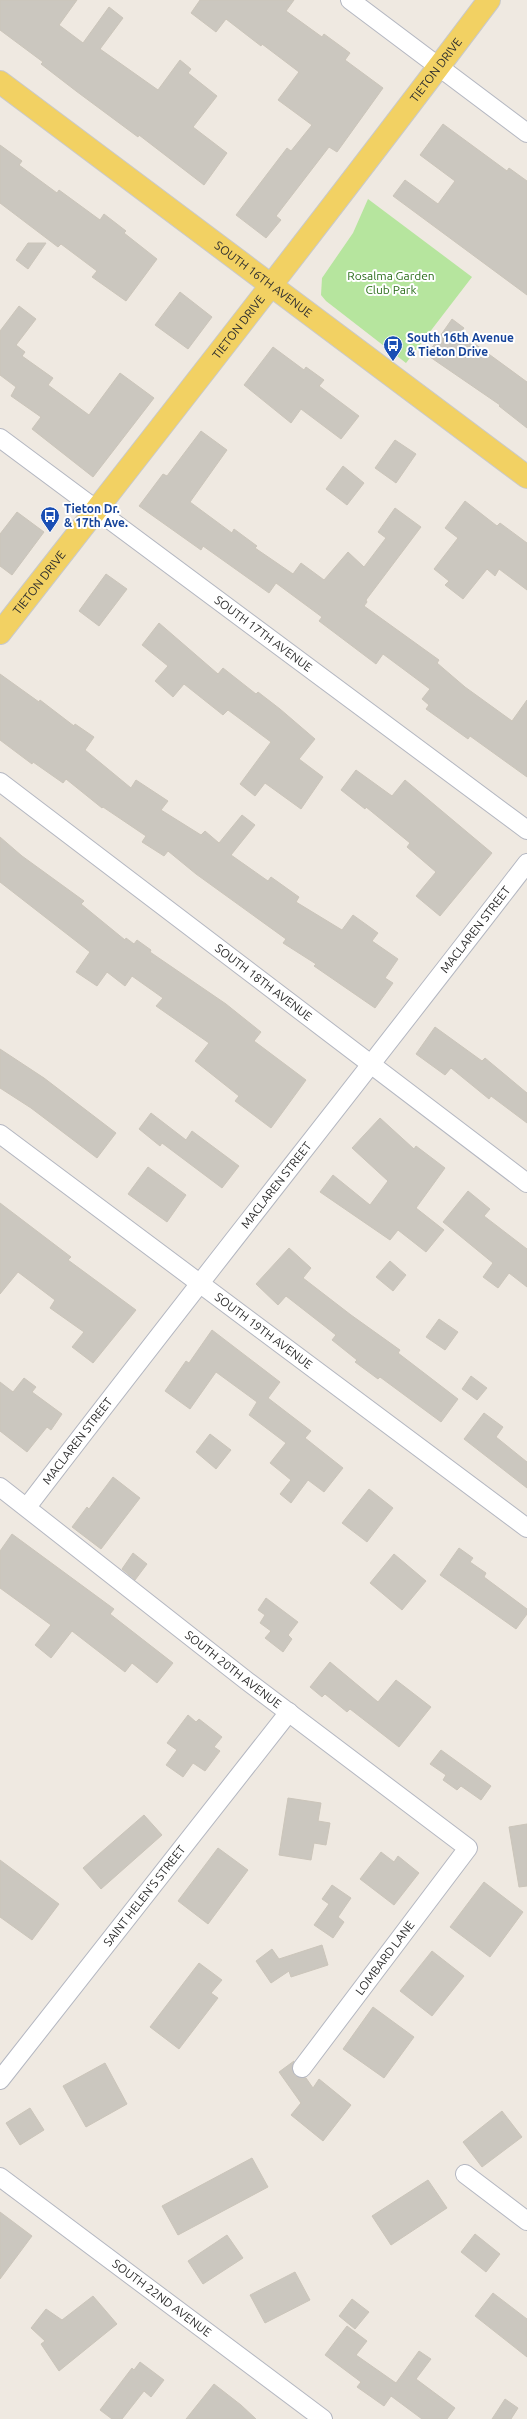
<svg xmlns="http://www.w3.org/2000/svg" width="527" height="2419" font-family="Ubuntu,sans-serif">
<style>
.green{fill:#b6e59e}
.building{fill:#cbc7bf;stroke:#cbc5ba}
.lines{fill:none;stroke-linecap:round;stroke-linejoin:round}
.minor-casing{stroke:#b4b7c1;stroke-width:20}
.major-casing{stroke:#c9c9c9;stroke-width:24}
.minor{stroke:#fff;stroke-width:18}
.major{stroke:#f2d163;stroke-width:22}
.labels{text-anchor:middle;stroke-width:4;stroke-linejoin:round;paint-order:stroke}
.street-label{font-size:12px;fill:#2e2e2e;stroke:#fff}
.park-label{font-size:12px;fill:#2c6e1b;stroke:#fff}
.transit-label{font-size:12px;font-weight:bold;fill:#164399;stroke:#fff;text-anchor:start}
</style>
<rect width="100%" height="100%" fill="#efe9e1"/>
<path class="green" d="M368 199 472 277 406 363 326 301 321 295 322 278 353 233Z"/>
<g class="building">
<path d="M0 0H77L59 25 83 43 109 7 123 18 100 49 158 90 180 60 191 69 188 73 217 96 193 127 227 153 204 185 139 135 138 137 76 91 41 64 43 62 0 30Z"/>
<path d="M200 0H294L286 11 322 37 324 34 350 53 345 60 383 88 337 152 329 147 276 216 281 220 266 238 236 215 287 148 291 151 312 125 278 100 299 72 262 44 261 46 226 19 216 32 191 13Z"/>
<path d="M443 124 507 171 509 168 527 181V295L393 196 405 180 438 204 455 181 420 155Z"/>
<path d="M0 145 22 161 19 165 57 193 59 190 100 220 104 214 126 231 124 233 157 259 126 301 92 277 97 271 61 244 58 247 0 203Z"/>
<path d="M28 243H46L28 269 16 260Z"/>
<path d="M180 292 212 317 188 349 155 325Z"/>
<path d="M19 306 36 319 16 345 25 352 22 356 53 378 48 385 89 415 120 373 154 398 93 477 32 429 41 417 11 396 16 387 0 375V331Z"/>
<path d="M452 319 464 328 460 333 527 382V428L499 406 500 405 430 357 432 354 429 352Z"/>
<path d="M273 347 304 370 306 367 324 380 319 386 359 416 341 439 301 409 291 423 244 385Z"/>
<path d="M201 431 227 450 190 502 232 533 234 529 257 546 255 548 293 574 301 563 324 580 348 552 364 567 386 538 378 532 395 508 421 527 366 600 367 602 364 606 439 660 437 663 465 687 512 721 527 700V777L470 736 468 739 426 709 429 705 422 699 430 689 383 654 376 664 319 621 322 617 276 583 269 593 203 546 201 550 139 506 163 474 167 476Z"/>
<path d="M395 440 416 454 396 483 375 468Z"/>
<path d="M343 466 364 483 347 505 326 489Z"/>
<path d="M465 501 497 526 500 523 527 543V590L499 569 495 576 487 569 463 599 445 585 449 581 434 569 458 538 445 528Z"/>
<path d="M17 512 44 532 12 575 0 566V534Z"/>
<path d="M106 574 127 589 99 626 79 611Z"/>
<path d="M159 623 218 674 223 668 256 694 258 692 280 709 315 739 299 759 323 777 301 809 265 783 255 796 240 784 271 742 228 710 223 715 184 684 173 697 155 681 168 666 142 645Z"/>
<path d="M0 674 39 702 40 700 74 726 75 724 94 737 85 750 131 788 136 780 168 801 161 810 201 835 205 831 219 843 242 815 255 825 231 855 268 881 271 877 299 897 296 902 342 930 353 915 378 933 372 941 398 959 385 978 393 983 375 1008 314 966 316 964 283 943 286 939 196 874 168 851 164 856 142 842 146 836 103 807 102 808 66 779 63 783 33 762 32 764 0 740Z"/>
<path d="M356 770 392 796 405 780 492 853 440 916 416 896 436 872 407 847 410 843 366 807 365 809 341 790Z"/>
<path d="M0 837 22 856 84 901 81 904 125 940 126 938 134 944 137 940 151 950 150 952 226 1004 261 1032 254 1041 306 1080 271 1128 235 1101 239 1096 195 1061 209 1043 156 1006 163 998 132 976 125 986 107 972 97 986 76 972 90 952 0 882Z"/>
<path d="M435 1027 482 1061 485 1058 527 1093V1123L491 1096 489 1099 451 1068 445 1075 416 1054Z"/>
<path d="M0 1049 44 1078 116 1133 97 1158 31 1108 0 1088Z"/>
<path d="M151 1113 186 1140 192 1131 239 1166 222 1188 162 1143 160 1146 139 1129Z"/>
<path d="M380 1118 414 1149 416 1146 445 1168 416 1208 444 1230 426 1252 398 1230 390 1240 320 1192 333 1175 370 1205 388 1181 352 1148Z"/>
<path d="M148 1167 186 1195 167 1222 128 1194Z"/>
<path d="M468 1191 490 1209 484 1216 527 1249V1287L509 1273 498 1288 483 1277 493 1263 443 1222Z"/>
<path d="M0 1203 71 1257 68 1260 136 1310 93 1363 72 1347 84 1332 50 1308 55 1300 18 1272 0 1294Z"/>
<path d="M289 1248 311 1268 303 1278 351 1315 400 1350 398 1353 458 1399 441 1422 380 1377 378 1379 355 1362 357 1360 332 1340 336 1335 286 1296 278 1305 256 1284Z"/>
<path d="M390 1261 406 1275 393 1291 376 1277Z"/>
<path d="M439 1319 458 1332 445 1350 426 1337Z"/>
<path d="M212 1330 280 1382 268 1398 311 1431 305 1438 343 1468 324 1492 308 1480 291 1503 280 1494 291 1480 270 1463 286 1443 249 1415 257 1402 216 1372 190 1409 165 1391 186 1361 189 1363Z"/>
<path d="M471 1376 487 1388 477 1400 462 1389Z"/>
<path d="M24 1378 36 1387 32 1392 62 1414 51 1430 47 1427 27 1452 0 1431V1382L13 1392Z"/>
<path d="M484 1413 503 1427 496 1437 527 1462V1488L464 1439Z"/>
<path d="M210 1434 231 1450 216 1469 196 1452Z"/>
<path d="M113 1477 140 1498 101 1549 72 1527 87 1507 89 1509Z"/>
<path d="M369 1489 393 1508 367 1542 342 1523Z"/>
<path d="M12 1534 114 1609 110 1614 173 1663 157 1683 132 1663 125 1672 72 1631 51 1658 35 1645 51 1625 0 1588V1551Z"/>
<path d="M459 1548 473 1558 470 1562 486 1573 484 1577 527 1609V1614L516 1629 440 1575Z"/>
<path d="M133 1553 147 1564 135 1580 122 1569Z"/>
<path d="M394 1554 426 1581 402 1610 370 1583Z"/>
<path d="M266 1598 298 1622 288 1635 292 1639 283 1652 265 1638 271 1631 260 1623 265 1615 258 1610Z"/>
<path d="M330 1662 378 1702 396 1680 431 1707 399 1747 350 1709 347 1712 325 1694 322 1697 310 1687Z"/>
<path d="M188 1715 196 1722 199 1719 222 1737 214 1747 220 1751 205 1771 193 1763 183 1777 166 1765 177 1750 167 1743Z"/>
<path d="M441 1750 491 1786 481 1800 461 1786 457 1790 443 1780 446 1775 430 1764Z"/>
<path d="M288 1798 321 1803 318 1821 330 1823 326 1845 314 1843 311 1860 279 1855Z"/>
<path d="M144 1815 162 1835 101 1889 83 1868Z"/>
<path d="M527 1824V1886L519 1887 509 1827Z"/>
<path d="M218 1848 248 1870 208 1924 178 1901Z"/>
<path d="M381 1852 394 1862 398 1856 419 1873 394 1905 360 1879Z"/>
<path d="M0 1860 59 1904 32 1940 0 1917Z"/>
<path d="M484 1882 523 1912 490 1957 450 1927Z"/>
<path d="M332 1885 351 1898 338 1917 344 1922 333 1938 314 1925 329 1904 322 1899Z"/>
<path d="M322 1945 328 1965 291 1977 289 1971 271 1983 256 1961 272 1949 279 1959Z"/>
<path d="M432 1951 464 1976 432 2016 400 1991Z"/>
<path d="M199 1963 222 1980 211 1993 218 1998 179 2049 150 2027Z"/>
<path d="M373 2007 414 2037 384 2078 343 2049Z"/>
<path d="M294 2061 292 2067 295 2076 306 2078 313 2088 319 2079 351 2105 323 2141 291 2115 301 2103 279 2072Z"/>
<path d="M105 2063 127 2104 86 2127 63 2086Z"/>
<path d="M30 2108 44 2130 20 2145 6 2123Z"/>
<path d="M502 2111 522 2137 482 2167 463 2142Z"/>
<path d="M252 2158 268 2187 178 2235 162 2206Z"/>
<path d="M428 2180 447 2208 391 2245 372 2216Z"/>
<path d="M0 2212 32 2236 0 2279Z"/>
<path d="M475 2234 500 2254 486 2272 461 2252Z"/>
<path d="M227 2235 243 2258 203 2284 188 2261Z"/>
<path d="M295 2272 310 2300 265 2323 250 2295Z"/>
<path d="M493 2293 527 2319V2357L475 2316Z"/>
<path d="M93 2296 117 2324 59 2371 41 2344 45 2341 31 2328 46 2309 62 2320Z"/>
<path d="M352 2299 369 2312 355 2329 339 2316Z"/>
<path d="M347 2326 367 2341 356 2355 396 2383 419 2351 431 2359 416 2379 455 2408 447 2419H422L391 2396 384 2406 357 2387 361 2382 325 2355Z"/>
<path d="M140 2362 164 2380 151 2397 144 2391 122 2419H112L100 2410 132 2368 134 2370Z"/>
<path d="M214 2384 241 2405 256 2419H186Z"/>
<path d="M505 2399 518 2408 511 2419H492Z"/>
</g>
<g class="lines">
<g class="minor-casing">
<g id="minor">
<path d="M350 0 527 133"/>
<path id="s1" d="M0 438 527 830"/>
<path id="s2" d="M0 782 527 1183"/>
<path id="s3" d="M0 1134 527 1528"/>
<path id="s4" d="M0 1487 247 1681 468 1848 302 2068"/>
<path id="s5" d="M27 1507C192 1291 361 1079 527 863"/>
<path id="s6" d="M0 2080 289 1712"/>
<path d="M465 2174 527 2221"/>
<path id="s7" d="M0 2177 323 2419"/>
</g>
</g>
<g class="major-casing">
<g id="major">
<path id="s8" d="M0 82 527 477"/>
<path id="s9" d="M0 633C164 423 329 213 489 0"/>
</g>
</g>
<use href="#minor" class="minor"/>
<use href="#major" class="major"/>
</g>
<defs>
<g id="bus-pin" transform="scale(1)"><path d="M0 17L-7.5 6A9.5 9.5 0 1 1 7.5 6Z" fill="#1a4fb4" stroke="#fff"/><path d="M-5-6H5V4H4V6H2V4H-2V6H-4V4H-5ZM-3.5-4V0h7V-4ZM-3.5 1.2v1.5H-2V1.2ZM2 1.2v1.5H3.5V1.2Z" fill="#fff"/></g>
</defs>
<g fill-rule="evenodd">
<use href="#bus-pin" x="393" y="345"/>
<use href="#bus-pin" x="50" y="516"/>
</g>
<g class="labels">
<g class="street-label">
<text dy="4" stroke="none"><textPath href="#s9" startOffset="712">TIETON DRIVE</textPath></text>
<text dy="4" stroke="none"><textPath href="#s8" startOffset="329">SOUTH 16TH AVENUE</textPath></text>
<text dy="4" stroke="none"><textPath href="#s9" startOffset="388">TIETON DRIVE</textPath></text>
<text dy="4" stroke="none"><textPath href="#s9" startOffset="64">TIETON DRIVE</textPath></text>
<text dy="4" stroke="none"><textPath href="#s1" startOffset="328">SOUTH 17TH AVENUE</textPath></text>
<text dy="4" stroke="none"><textPath href="#s5" startOffset="731">MACLAREN STREET</textPath></text>
<text dy="4" stroke="none"><textPath href="#s2" startOffset="331">SOUTH 18TH AVENUE</textPath></text>
<text dy="4" stroke="none"><textPath href="#s5" startOffset="407">MACLAREN STREET</textPath></text>
<text dy="4" stroke="none"><textPath href="#s3" startOffset="329">SOUTH 19TH AVENUE</textPath></text>
<text dy="4" stroke="none"><textPath href="#s5" startOffset="83">MACLAREN STREET</textPath></text>
<text dy="4" stroke="none"><textPath href="#s4" startOffset="296">SOUTH 20TH AVENUE</textPath></text>
<text dy="4" stroke="none"><textPath href="#s6" startOffset="234">SAINT HELEN'S STREET</textPath></text>
<text transform="translate(385 1958) rotate(-53)" y="4">LOMBARD LANE</text>
<text dy="4" stroke="none"><textPath href="#s7" startOffset="202">SOUTH 22ND AVENUE</textPath></text>
</g>
<g class="park-label">
<text x="391" y="280">Rosalma Garden<tspan x="391" dy="14">Club Park</tspan></text>
</g>
<g class="transit-label">
<text x="407" y="342">South 16th Avenue<tspan x="407" dy="14">&amp; Tieton Drive</tspan></text>
<text x="64" y="513">Tieton Dr.<tspan x="64" dy="14">&amp; 17th Ave.</tspan></text>
</g>
</g>
</svg>
